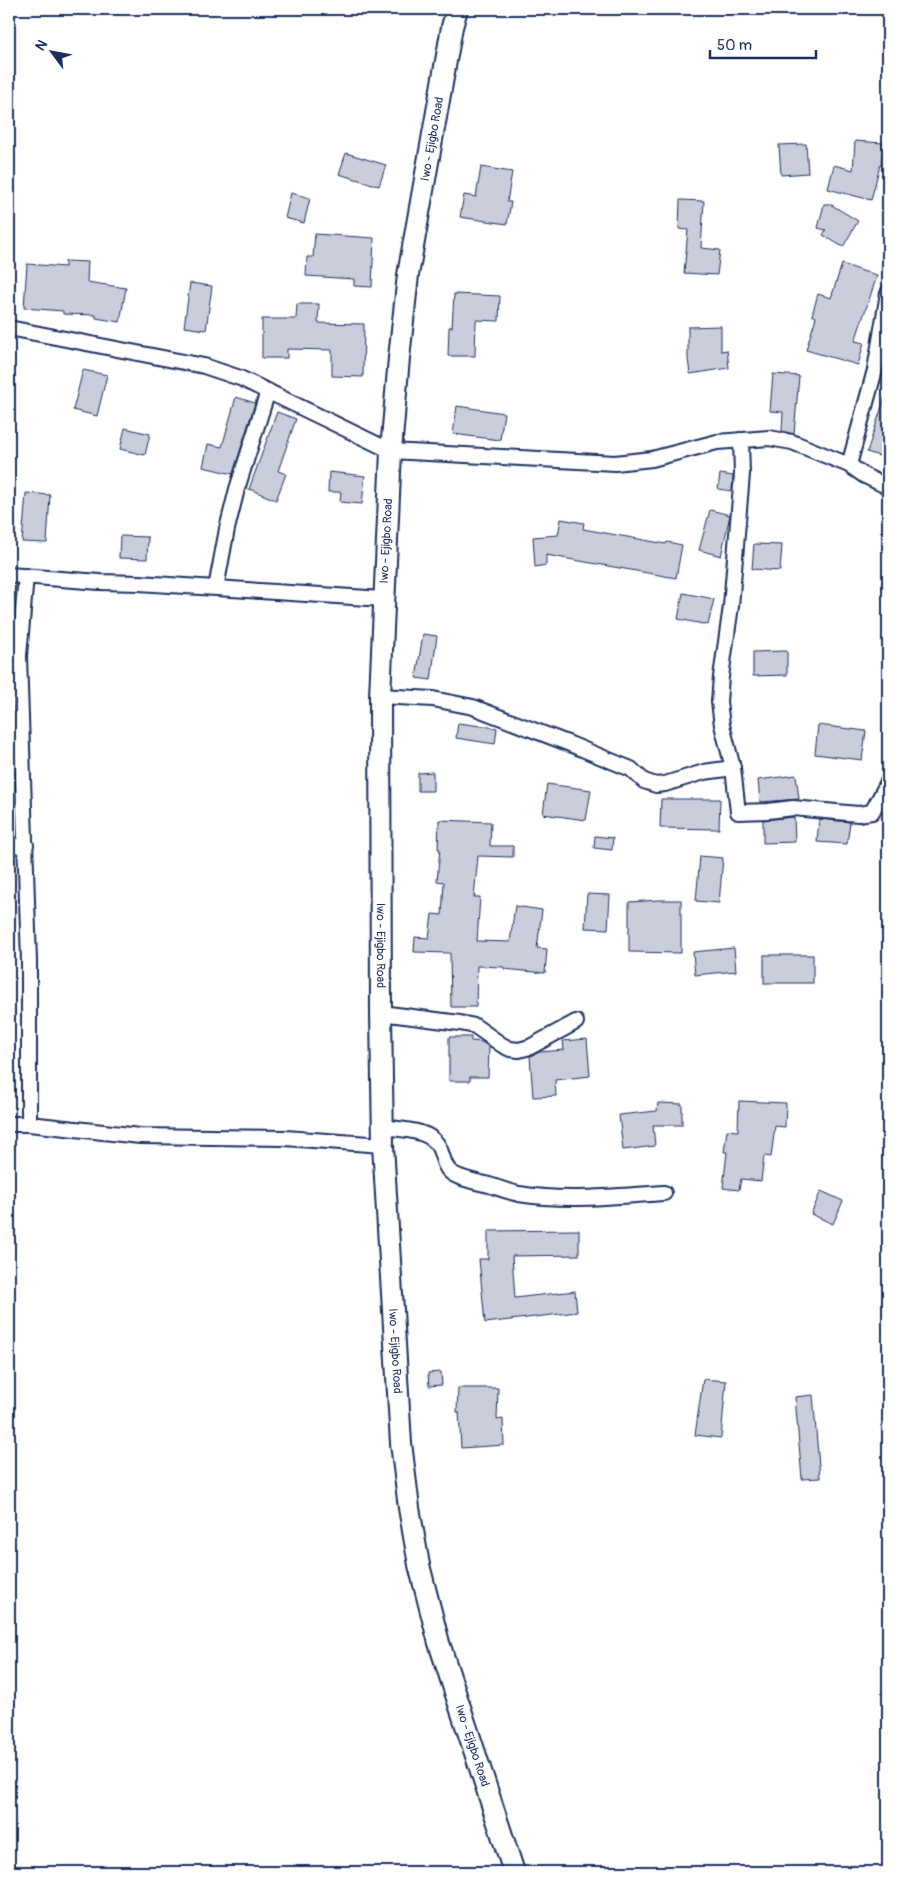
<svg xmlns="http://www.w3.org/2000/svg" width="897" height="1881" font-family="Pangolin,sans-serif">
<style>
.building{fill:#caceda;stroke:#1b2f5e}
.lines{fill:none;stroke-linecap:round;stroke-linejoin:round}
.street-casing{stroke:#1b2f5e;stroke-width:18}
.secondary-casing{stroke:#1b2f5e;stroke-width:24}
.street{stroke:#fff;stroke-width:14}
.secondary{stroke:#fff;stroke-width:20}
.labels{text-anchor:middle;stroke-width:4;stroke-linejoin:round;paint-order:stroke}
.street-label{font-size:12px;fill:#1b2f5e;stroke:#fff}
</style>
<rect width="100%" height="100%" fill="#fff"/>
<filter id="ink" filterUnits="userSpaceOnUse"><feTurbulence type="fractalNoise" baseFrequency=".02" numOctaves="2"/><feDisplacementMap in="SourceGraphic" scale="10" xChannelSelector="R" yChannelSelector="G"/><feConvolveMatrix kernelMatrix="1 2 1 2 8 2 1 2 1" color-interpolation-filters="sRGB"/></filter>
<g filter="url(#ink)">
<g class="building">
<path d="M855 141 883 143 881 166 880 165 871 200 828 189 834 165 853 170Z"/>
<path d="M806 144 808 173 781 175 779 145Z"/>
<path d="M346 153 386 165 379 186 339 174Z"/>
<path d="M481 167 512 172 507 202H511L507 224 460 217 464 195 476 197Z"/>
<path d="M291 193 310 198 304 223 285 218Z"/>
<path d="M680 200 704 201 701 248 720 250 717 275 684 273 688 230 679 229Z"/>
<path d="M824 204H830L858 221 843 247 823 235 826 230 818 228Z"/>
<path d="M315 234 374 238 372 287 354 286V279L306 276 307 257H313Z"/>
<path d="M65 261 88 262 87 282 126 288 120 322 96 318V315L63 314V311L24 308 27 264 65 267Z"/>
<path d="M842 264 877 276 855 341 864 343 858 365 806 350 816 317 812 315 818 294 831 298Z"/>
<path d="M190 283 212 286 206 330 184 327Z"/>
<path d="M454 294 500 296 499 321 476 320 475 356H448L449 327H452Z"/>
<path d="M297 304H319L318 323 364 324 363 377 332 376V350L287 349V358H262V319H296Z"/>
<path d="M721 326V351L727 350 729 368 690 374 688 359V327Z"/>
<path d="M83 370 107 375 97 416 73 410Z"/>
<path d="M773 374 799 376 794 434 782 431 783 412 770 411Z"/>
<path d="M886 394H888V459L867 452Z"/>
<path d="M236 397 255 403 233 474 203 467 208 444 222 447Z"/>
<path d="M457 406 504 413 500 440 453 434Z"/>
<path d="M277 412 296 419 278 471 286 474 276 500 249 489Z"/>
<path d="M125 428 150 434 145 455 120 449Z"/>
<path d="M329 472 365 476 362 504 340 502 341 492H328Z"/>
<path d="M720 474 733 476 732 491 718 489Z"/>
<path d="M26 493 50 495 47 543 22 542Z"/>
<path d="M710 510 730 515 721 556 699 550Z"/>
<path d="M561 519 584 523 583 529 666 544 667 542 682 545 676 578 546 555V565L535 567 533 537 558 535Z"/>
<path d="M120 536 148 537 147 559 119 558Z"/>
<path d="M754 544 782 545 780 571 752 569Z"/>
<path d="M683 593 714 599 708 625 678 619Z"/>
<path d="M423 634 437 636 431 680 416 678Z"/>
<path d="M787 651V675L753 676V652Z"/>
<path d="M458 723 497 728 495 744 456 738Z"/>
<path d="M818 725 866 731 862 760 815 754Z"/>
<path d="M433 772V791H418V773Z"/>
<path d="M796 775 799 799 760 802 758 780Z"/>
<path d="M547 784 591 790 586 820 543 814Z"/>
<path d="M661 799H720L719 829 660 828Z"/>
<path d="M794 817 795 842 763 843V820Z"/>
<path d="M819 819 850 822 847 844 817 842Z"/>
<path d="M439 820 491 822 490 846H513V857L478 856 474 897H480L477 941 510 942 515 906 542 910 537 948 547 949 545 973 504 969V967L477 966 476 1007H451L450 953 414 952 415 937 429 938 432 914 442 915 444 882 437 881 440 849H438Z"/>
<path d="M595 836 613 838 612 850 594 848Z"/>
<path d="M700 856 723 858 719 903 696 901Z"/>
<path d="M587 894 610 895 608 929 585 928Z"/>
<path d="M659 900H681V953L629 952V902Z"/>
<path d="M734 948 736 971 695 975 693 952Z"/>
<rect x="764" y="955" width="49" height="28"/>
<path d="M449 1037H471V1041L482 1042 489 1047 488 1077H470V1081H449Z"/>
<path d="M587 1039 590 1076 555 1080 556 1096 533 1097 530 1056 540 1052 564 1050 563 1041Z"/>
<path d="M739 1101 786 1103 785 1127 775 1126 771 1157 764 1156 761 1181 741 1179 739 1190 723 1188 727 1152H724L727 1130 738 1131Z"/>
<path d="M658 1103 682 1104V1125H653L655 1146 623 1150 619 1115 657 1111Z"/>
<path d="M821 1191 843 1201 833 1224 811 1214Z"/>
<path d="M579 1230V1255L512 1256 515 1298 575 1291 577 1312 485 1323 479 1259H488V1231Z"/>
<path d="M441 1372 442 1385 429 1386 428 1373Z"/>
<path d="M703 1379 726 1381 721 1438 695 1435Z"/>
<path d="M458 1388H498L497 1420 503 1419 504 1445 461 1448 459 1412H457Z"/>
<path d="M813 1395 820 1478 802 1479 795 1397Z"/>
</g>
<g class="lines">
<g class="street-casing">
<g id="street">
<path d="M9 328 204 366 240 378 391 451 615 463 652 459 717 442 769 438 792 442 849 465 865 476 888 487"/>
<path d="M741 440 742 474 731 606 721 677 719 702 722 725 733 768 738 812 768 811 793 808 858 814 872 812 888 782"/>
<path d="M849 465 875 370 888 293"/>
<path d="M9 575 100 582 139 583 383 599"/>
<path d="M26 576 19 656 29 961V1124"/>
<path d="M216 588 227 529 237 489 268 391"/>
<path d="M380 696 433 699 473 707 570 744 631 769 644 781 656 785 665 784 704 772 733 768"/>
<path d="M9 846 26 845"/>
<path d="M381 1013 460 1023 475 1026 502 1045 510 1049 519 1050 530 1047 576 1022"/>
<path d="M9 1124H29L140 1136 285 1138 383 1145"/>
<path d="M384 1127C400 1130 427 1129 437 1144 444 1154 442 1167 453 1174 464 1180 477 1182 489 1185 499 1188 509 1192 519 1194 567 1202 616 1196 664 1193"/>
</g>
</g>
<g class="secondary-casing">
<g id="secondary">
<path id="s1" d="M457 9 452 27 408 275 399 358 391 451 380 696 381 1013 383 1145 401 1443 409 1508 419 1565 439 1643 514 1872"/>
</g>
</g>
<use href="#street" class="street"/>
<use href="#secondary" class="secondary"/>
</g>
</g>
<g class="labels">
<g class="street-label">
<text transform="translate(432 139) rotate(-80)" y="4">Iwo - Ejigbo Road</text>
<text transform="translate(386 541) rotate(-87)" y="4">Iwo - Ejigbo Road</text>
<text dy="4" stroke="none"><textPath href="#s1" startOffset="942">Iwo - Ejigbo Road</textPath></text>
<text dy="4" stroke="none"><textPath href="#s1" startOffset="1348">Iwo - Ejigbo Road</textPath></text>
<text dy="4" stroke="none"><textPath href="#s1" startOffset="1752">Iwo - Ejigbo Road</textPath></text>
</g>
</g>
<rect width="897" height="1881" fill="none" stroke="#fff" stroke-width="30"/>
<rect x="15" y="15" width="867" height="1851" fill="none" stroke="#1b2f5e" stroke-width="2" filter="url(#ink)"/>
<g transform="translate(52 52) rotate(302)" stroke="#ffffff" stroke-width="4" paint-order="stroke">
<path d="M0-4L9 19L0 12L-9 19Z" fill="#1b2f5e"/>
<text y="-8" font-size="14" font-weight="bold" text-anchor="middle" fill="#1b2f5e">N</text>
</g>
<path d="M710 50v8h106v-8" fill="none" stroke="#1b2f5e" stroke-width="2.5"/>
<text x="717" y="50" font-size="15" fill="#1b2f5e" stroke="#ffffff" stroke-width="4" paint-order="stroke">50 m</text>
</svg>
